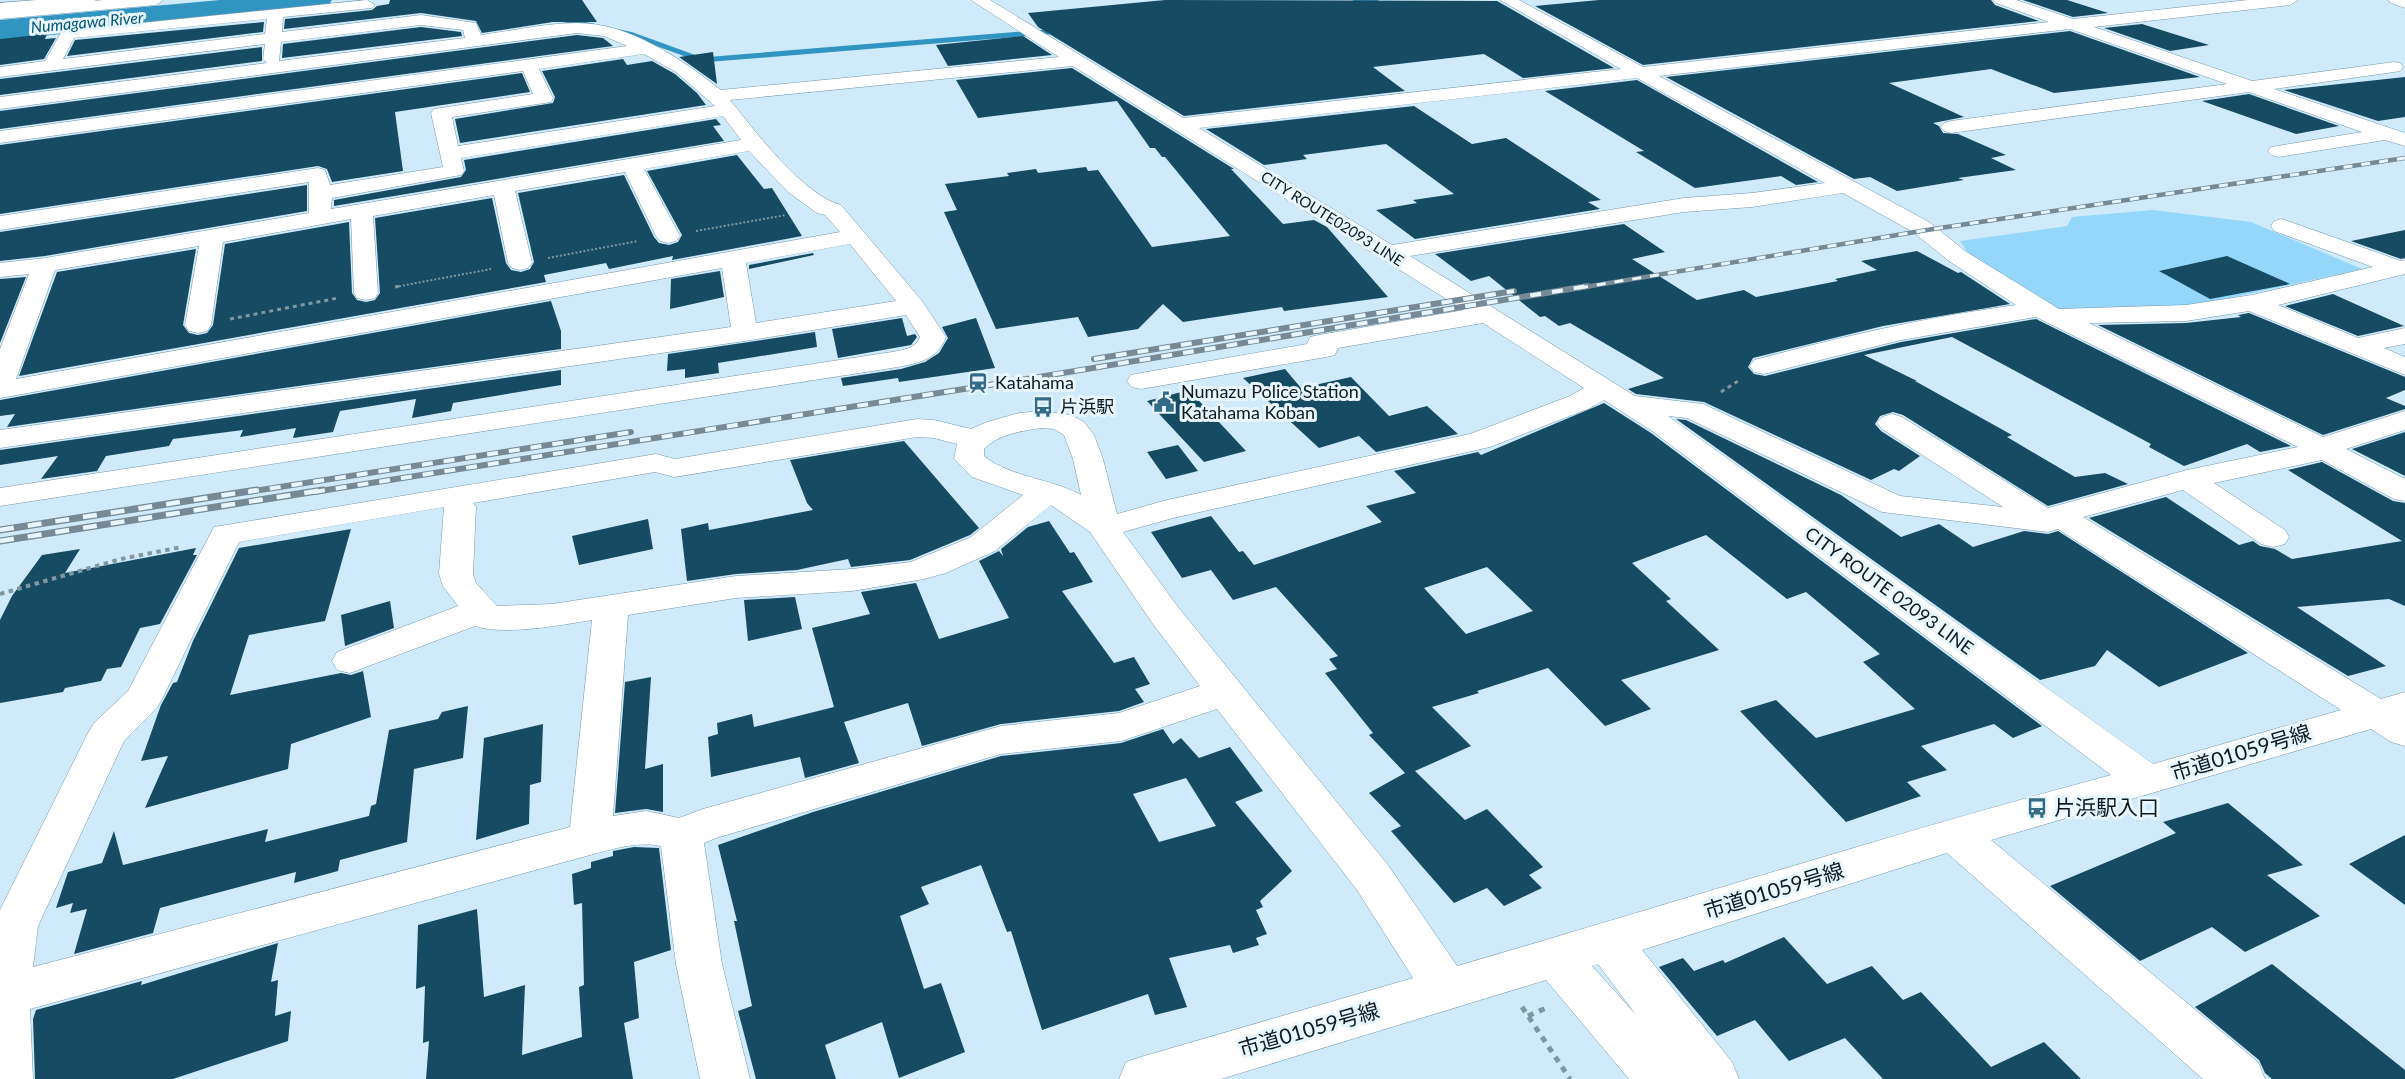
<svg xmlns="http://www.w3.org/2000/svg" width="2405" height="1079" font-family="Lato,'Noto Sans JP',sans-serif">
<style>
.green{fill:#94d7fb}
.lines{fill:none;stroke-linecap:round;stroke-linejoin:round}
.stream{stroke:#3195c2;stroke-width:5}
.river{fill:#3195c2;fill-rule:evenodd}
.building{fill:#164b63;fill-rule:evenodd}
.minor-casing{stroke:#7597a9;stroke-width:1}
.highway-casing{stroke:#7597a9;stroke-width:1}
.path-far3{stroke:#8096a2;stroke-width:2;stroke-dasharray:2 2;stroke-linecap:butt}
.path-far2{stroke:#8096a2;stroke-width:3;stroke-dasharray:4 4;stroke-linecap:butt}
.path-far1{stroke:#8096a2;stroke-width:4;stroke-dasharray:4.5 4.5;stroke-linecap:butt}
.path{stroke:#8096a2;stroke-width:5;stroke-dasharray:6 6;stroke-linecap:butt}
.minor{fill:#fff;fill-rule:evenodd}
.highway{fill:#fff;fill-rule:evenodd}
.rail-far2-casing{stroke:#758a96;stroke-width:4.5}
.rail-far1-casing{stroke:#758a96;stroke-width:6}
.rail-casing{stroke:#758a96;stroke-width:7}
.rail-far2{stroke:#e8f6fe;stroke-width:3;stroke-dasharray:9;stroke-linecap:butt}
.rail-far1{stroke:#e8f6fe;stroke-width:4;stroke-dasharray:11;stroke-linecap:butt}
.rail{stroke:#e8f6fe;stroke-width:4.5;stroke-dasharray:14;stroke-linecap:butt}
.labels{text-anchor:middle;stroke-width:6;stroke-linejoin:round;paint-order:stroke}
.far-street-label{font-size:15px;fill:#0d1a21;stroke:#e8f6fe}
.far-water-label{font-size:16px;font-style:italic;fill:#045675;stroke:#e8f6fe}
.poi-label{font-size:18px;fill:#0d1a21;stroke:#e8f6fe;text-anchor:start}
.street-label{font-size:18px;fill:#0d1a21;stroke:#e8f6fe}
.near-street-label{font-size:21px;fill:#0d1a21;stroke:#e8f6fe}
.near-poi-label{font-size:21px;fill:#0d1a21;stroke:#e8f6fe;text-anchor:start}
</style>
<rect width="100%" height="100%" fill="#cfebfb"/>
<path class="green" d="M2153 210 2251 222 2362 269 2230 298 2174 307 2055 311 1971 258 1960 241 2067 226 2072 217Z"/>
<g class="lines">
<g class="stream">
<path d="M553 0 561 19 633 35 702 60 1059 31"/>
<path d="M1355 2 1376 0"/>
</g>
<path class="river" d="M220 0H332L328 6 317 9 0 40V20Z"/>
</g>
<g class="building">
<path d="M390 0H582L597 22H553L482 33 476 21 421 13 284 29 285 19 372 10 377 6 389 4Z"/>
<path d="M1165 0 1497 1 1614 68 1523 78 1484 54 1373 67 1405 91 1184 116 1038 27 1028 13Z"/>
<path d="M1599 0H1991L1995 5 2039 21 1643 65 1535 6Z"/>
<path d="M2023 0H2067L2108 13 2073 17Z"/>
<path d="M264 22 263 32 67 56 75 40Z"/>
<path d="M2142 24 2209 45 2170 51 2104 28Z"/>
<path d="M421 27 461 32 462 36 282 58 283 44Z"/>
<path d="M2070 31 2200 77 2054 93 1991 69 1889 83 1964 117 1933 123 1939 126 1943 133 1958 134 2006 155 1991 158 2016 170 1958 178 1964 180 1897 191 1870 177 1854 179 1666 77Z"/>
<path d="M47 34 45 39 56 38 44 59 0 65V39Z"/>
<path d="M577 35 603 38 613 46 0 129V111Z"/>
<path d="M1023 36 1052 55 948 66 936 45Z"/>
<path d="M262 47V61L0 95V79Z"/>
<path d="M713 52 717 84 679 57Z"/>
<path d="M623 59 627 65 652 61 675 74 697 93 706 105 460 143 455 119 553 103 555 97 542 71Z"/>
<path d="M1072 68 1234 169H1231L1283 224 1314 220 1327 227 1388 297 1284 311 1282 307 1183 322 1163 304 1138 329 1088 337 1078 317 996 329 944 212 957 210 945 184 1009 176 1007 173 1036 169 1038 173 1086 167 1088 171 1098 170 1152 247 1230 236 1165 157H1162L1155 148H1150L1117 101 978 118 956 80Z"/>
<path d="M522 73 530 92 395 112 403 171 332 182 327 169 318 166 0 214V145Z"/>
<path d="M2405 77V117L2378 121 2284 90Z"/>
<path d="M1637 80 1818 182 1796 185 1781 176 1695 188 1636 152 1644 151 1545 91Z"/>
<path d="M2249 94 2339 126 2296 134 2202 101Z"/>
<path d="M1414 106 1472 144 1506 138 1601 200 1588 202 1600 209 1415 239 1376 210 1417 203 1413 200 1454 194 1386 144 1303 155 1307 159 1264 165 1206 129Z"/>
<path d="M716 119 721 125 713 126 724 141 334 206V200L461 177 466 170 464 160Z"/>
<path d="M737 155 764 189 772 188 802 236 672 260 673 256 609 269 606 263 544 275 546 282 19 376 57 272 196 249 183 325 189 333 198 335 207 333 213 325 225 244 349 222 352 293 357 300 366 302 375 300 380 293 375 218 492 198 506 263 511 270 521 272 530 269 534 262 518 193 624 175 654 237 659 243 669 245 678 242 682 235 647 171Z"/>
<path d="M307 185V211L45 256 0 261V232Z"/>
<path d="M1624 224 1665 252 1632 259 1697 300 1744 290 1756 297 1838 281 1835 279 1877 270 1861 261 1917 251 1958 273 1961 272 2010 304 1883 326 1753 358 1748 367 1754 374 1765 376 1901 342 2036 319 2291 446 2260 452 2247 444 2184 466 2149 447 2151 444 1952 337 1864 355 1917 381H1915L2012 435 2007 437 2075 477 2105 473 2128 484 2048 506 1903 415 1893 412 1880 416 1875 424 1881 431 1920 456 1899 471 1894 469 1871 480 1704 402 1636 394 1628 389 1664 378 1570 323 1559 326 1545 316 1540 317 1489 276 1471 281 1435 254Z"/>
<path d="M2405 230V258L2401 259 2351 241Z"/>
<path d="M813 253 814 255 749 269V265Z"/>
<path d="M2227 256 2290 284 2210 299 2159 271Z"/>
<path d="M720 271 724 297 670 309 671 279Z"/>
<path d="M26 277 0 343V279Z"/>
<path d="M2333 294 2404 326 2358 336 2285 306Z"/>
<path d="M551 301 561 331V349L7 427 15 414 0 416V400Z"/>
<path d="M2249 313 2405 377V390L2386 398 2405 406V409L2323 435 2098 325 2186 323 2241 317 2238 315Z"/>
<path d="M902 318 907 336 915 334 917 337 911 345 838 358 832 329Z"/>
<path d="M976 318 995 368 899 382 898 378 843 386 841 378 901 369 925 362 939 353 948 338 942 327Z"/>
<path d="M815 332 817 347 718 363 719 373 685 378V369L667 371 668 354Z"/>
<path d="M1285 369 1301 388 1351 377 1389 416 1427 406 1458 434 1376 452 1359 436 1319 448 1243 378Z"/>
<path d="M561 370V385L453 403 451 411 412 418 416 399 340 411 333 432 293 438 296 428 240 437 243 430 173 439 169 446 106 456 97 471 41 479 58 456 0 465V450Z"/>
<path d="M1189 390 1246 451 1204 462 1147 401Z"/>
<path d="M1604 403 1651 433 2042 726 2013 738 1994 724 1921 746 1947 770 1907 782 1921 796 1846 822 1740 711 1776 700 1816 738 1915 709 1863 662 1880 654 1806 592 1787 599 1706 535 1632 563 1671 599 1666 601 1719 650 1621 680 1651 709 1605 726 1548 668 1477 691 1479 693 1432 707 1471 746 1415 771 1465 820 1487 809 1543 867 1529 875 1542 888 1504 906 1487 888 1454 903 1391 831 1401 826 1369 793 1405 773 1369 735 1373 733 1325 673 1337 669 1329 659 1338 656 1276 587 1233 600 1211 570 1182 578 1151 532 1211 516 1239 552 1243 551 1254 565 1382 522 1366 506 1416 493 1394 471 1478 452 1481 455ZM1487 567 1533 611 1466 634 1424 588Z"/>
<path d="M1676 419 1686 420 1841 495 1901 537 1939 524 1973 547 2024 531 2048 534 2058 531 2248 653 2159 687 2107 650 2095 666 2040 680Z"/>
<path d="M2405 432V476L2352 449Z"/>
<path d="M904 441 979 528 970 535 910 560 851 567 848 559 797 570 736 574 687 581 681 529 708 523 709 530 813 510 807 503 790 460Z"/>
<path d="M1178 445 1198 471 1166 479 1147 452Z"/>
<path d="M2322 462 2393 501 2405 503V606L2389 599 2297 607 2386 666 2348 676 2089 518 2166 497 2239 545 2253 541 2260 546 2275 549 2292 559 2402 541 2288 470Z"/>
<path d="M648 519 653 549 579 565 572 536Z"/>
<path d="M1049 521 1070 553 1074 552 1093 582 1062 591 1114 663 1134 657 1150 684 1135 689 1144 702 1119 711 1001 724 922 746 908 703 844 722 859 763 805 778 800 757 711 777 708 737 718 734 717 723 752 714 754 727 834 707 812 628 870 614 861 592 916 583 939 639 1009 618 979 561 999 551 1003 556 1001 549 1028 527Z"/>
<path d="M351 529 325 621 249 635 230 695 341 673 351 675 363 671 371 717 291 744 288 769 145 808 168 756 141 761 161 705 173 683 177 682 193 641 239 548Z"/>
<path d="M196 548 193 555H197L160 624 140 628 121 667 107 669 101 681 65 688 63 692 0 703V620L12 596 42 555 80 549 65 573Z"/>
<path d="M795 597 802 629 748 641 744 600Z"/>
<path d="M390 601 394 628 345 646 341 615Z"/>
<path d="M651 677 645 769 663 764V812L646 809 615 813 625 682Z"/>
<path d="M468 706 463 758 414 769 407 842 340 860 338 871 294 883 296 872 160 908 153 933 74 954 87 909 70 913 73 903 56 908 68 872 102 863 114 831 123 865 268 829 265 842 369 816 371 806 376 804 389 730 438 719 442 712Z"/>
<path d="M543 724 541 782 530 785 529 824 476 840 484 738Z"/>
<path d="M1163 729 1173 744 1181 738 1199 758 1230 747 1263 791 1235 802 1292 871 1260 901 1263 907 1256 910 1267 934 1256 938 1259 945 1233 953 1230 945 1169 958 1187 1007 1155 1015 1148 994 1042 1030 1011 931 1007 932 981 865 921 887 929 904 900 916 924 989 941 983 965 1052 899 1078 882 1022 825 1045 836 1079H756L738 1011 752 1006 734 921H737L718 845 813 812 1001 756 1121 743ZM1186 778 1216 826 1159 842 1133 794Z"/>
<path d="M2228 803 2303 865 2267 875 2320 916 2245 952 2212 927 2140 961 2050 886 2176 833 2163 822Z"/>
<path d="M2405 835V905L2349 864Z"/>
<path d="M634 847 659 848 671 950 634 962 639 1018 624 1023 633 1079H426L429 1041 423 1043 425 986 416 989 418 925 477 909 484 997 525 985 522 1055 582 1037 579 987 584 985 582 903 574 905 572 874 591 868V862L613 856V851Z"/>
<path d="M1784 937 1827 984 1872 966 1903 1000 1921 992 1991 1067 2044 1042 2081 1079H1883L1845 1038 1789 1061 1755 1020 1717 1036 1659 967 1683 958 1694 971 1723 960 1725 963Z"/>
<path d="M278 943 271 982 278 980 275 1016 291 1011 288 1041 173 1079H35L33 1019 36 1010 142 981 141 985Z"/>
<path d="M2272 964 2405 1070V1079H2272L2265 1073 2259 1060 2195 1007Z"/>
</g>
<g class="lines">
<g class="minor-casing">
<g id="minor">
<path d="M104 0H164L156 5 0 19V9Z"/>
<path d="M367 0 375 5 372 8 283 17 282 32 421 15 476 23 481 35C512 31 546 23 577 23 630 23 681 59 721 90L1059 57 971 0H990L1183 118 1621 69 1500 0H1519L1643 67 2049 22 1996 3 1993 0H2016L2073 19 2248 0H2298L2290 5 2094 27 2252 81 2394 62 2400 63 2403 67 2400 71 2394 72 2274 89 2405 133V146L2385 140 2278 157 2271 155 2268 151 2271 147 2362 132 2249 92 1951 133 1944 131 1941 127 1944 123 1951 121 2227 84 2070 29 1659 76 1929 222 1965 251 2059 309 2186 305 2252 295 2373 267 2274 231 2271 226 2274 221 2282 219 2401 261 2405 260V274L2278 305 2358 338 2405 328V344L2384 348 2405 357V375L2249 311 2186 321 2089 323 2323 437 2405 411V430L2346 449 2405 479V501L2394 499 2322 460 2214 483 2285 530 2289 537 2285 544 2273 547 2261 544 2183 490 2083 517 2381 699 2405 692V746L2391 742 2371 729 1991 840 2258 1062 2265 1079H2203L1947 853 1642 950 1732 1062 1739 1079H1629L1546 980 1221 1079H1119L1126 1062 1144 1056 1413 978 1357 890 1217 709 1121 741 1001 754 716 838 704 843 722 964 750 1079H700L676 964 661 846C637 841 613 849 590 855L30 1009 33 1079H0V910L88 733 94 723 128 691 214 527 656 454 675 459 917 419 934 420 971 429 987 422 1019 413 1041 411 1071 415 1084 422 1094 435 1103 459 1117 514 1167 500 1470 434 1570 396 1584 388 1483 323 1338 348 1335 355 1326 357 1141 389 1131 387 1127 381 1131 375 1141 373 1307 344 1310 337 1319 335 1464 310 1073 66 730 100C754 130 804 196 841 205L922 301 946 337C937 361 915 364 892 368L0 506V488L892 352C903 350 915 349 920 337L906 315 745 341 0 448V430L731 327 722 268 0 398V349L29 274 0 277V263L45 258 309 213V182L0 230V216L318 168 325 170 330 185 443 167 431 113 434 109 533 94 523 71 0 143V131L627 46 604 36 577 33 0 109V97L267 63 263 59 265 44 0 77V67L45 61 62 31ZM267 19 265 34 63 59 74 38ZM421 25 463 30 465 38 279 61 281 42ZM644 54 676 72 715 106 458 146 452 117 551 102 553 98 539 69ZM1637 78 1825 183 1752 193 1684 198 1392 245 1199 128ZM723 116 741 140 331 209 332 198 461 175 464 171 461 158ZM749 151 788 192 817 213 825 215 840 232 16 379 55 270 199 246 185 325 189 331 198 333 207 331 211 325 223 242 351 219 354 293 357 298 366 300 375 298 378 293 373 216 494 195 508 263 512 268 520 270 528 268 532 263 515 191 625 172 656 236 660 241 668 243 676 241 680 236 644 169ZM1843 193 1913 232 1949 261 2016 305C1927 317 1840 337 1754 360L1750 366 1754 372 1764 374 1901 340 2036 317 2298 447 2187 470 2048 508 1902 417 1892 414 1882 417 1877 423 1882 429 2003 507 1900 496 1703 404 1635 396 1410 256 1684 212 1752 207ZM850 244 896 301 756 323 746 263ZM1604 400 1652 431 2111 775C1891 834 1674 903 1457 966L1388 865 1178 607 1123 532 1173 518 1490 447 1590 408ZM1668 416 1687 418 1882 512 2048 532 2058 529 2341 710 2153 764ZM1041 428 1054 429 1064 435 1073 459 1081 495C1050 478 1012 478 984 456V449C999 434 1021 431 1041 428ZM917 437 934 438 957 444 954 459 972 477 1023 495 971 537 911 562 852 569 736 576 552 604 497 606 476 583 473 574 476 507 473 503 655 472 674 477ZM1051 505 1090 532 1153 624 1200 686 1119 713 1001 726 703 809 679 818 646 811 613 816 628 615 736 598 852 591 924 579 946 573 995 551ZM444 507 439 574 443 586 458 606 337 652 332 661 337 670 350 673 475 626C504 636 561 625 592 620L570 827 33 967 38 926 124 741 157 708 162 699 239 542ZM1598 964 1636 1015 1592 966Z"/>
<path d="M2388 0H2405V8L2391 3Z"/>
</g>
</g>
<g class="highway-casing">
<path id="highway" d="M37 0H96L88 5 0 13V3Z"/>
</g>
<g class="path-far3">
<path d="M696 231 786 215"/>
<path d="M548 258 638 241"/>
<path d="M395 287 491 269"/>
</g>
<g class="path-far2">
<path d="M395 287 400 286"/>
<path d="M230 319 338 298"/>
<path d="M1721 392 1738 381"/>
</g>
<path class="path-far1" d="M0 594 121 559 182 547"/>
<g class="path">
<path d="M1522 1007 1570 1079"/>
<path d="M1528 1016 1546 1008"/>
</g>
<use href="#minor" class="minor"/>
<use href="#highway" class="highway"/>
<g class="rail-far2-casing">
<path id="rail-far2" d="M1579 288 1927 230 2405 158"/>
</g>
<g class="rail-far1-casing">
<g id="rail-far1">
<path d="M1094 359 1514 291"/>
<path d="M248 492 631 432"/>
<path d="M314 492 1008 382 1588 286"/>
</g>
</g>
<g class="rail-casing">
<g id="rail">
<path d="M0 530 257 490"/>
<path d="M0 541 323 490"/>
</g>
</g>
<use href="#rail-far2" class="rail-far2"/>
<use href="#rail-far1" class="rail-far1"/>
<use href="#rail" class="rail"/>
</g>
<defs>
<g id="station-bare" transform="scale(1.62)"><path d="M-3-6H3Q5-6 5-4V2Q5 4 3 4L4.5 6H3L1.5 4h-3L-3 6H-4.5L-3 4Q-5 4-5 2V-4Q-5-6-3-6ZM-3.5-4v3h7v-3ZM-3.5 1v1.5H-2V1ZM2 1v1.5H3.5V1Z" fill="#346b86" stroke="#e8f6fe" stroke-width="2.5" paint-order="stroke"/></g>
<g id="civic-bare" transform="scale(1.62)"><path d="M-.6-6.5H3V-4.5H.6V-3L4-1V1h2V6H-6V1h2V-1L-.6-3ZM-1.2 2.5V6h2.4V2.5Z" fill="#346b86" stroke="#e8f6fe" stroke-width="2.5" paint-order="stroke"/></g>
<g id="bus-bare" transform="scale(1.62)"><path d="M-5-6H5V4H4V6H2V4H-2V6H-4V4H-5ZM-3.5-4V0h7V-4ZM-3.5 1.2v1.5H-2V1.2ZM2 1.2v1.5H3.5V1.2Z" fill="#346b86" stroke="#e8f6fe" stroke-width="2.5" paint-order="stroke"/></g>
</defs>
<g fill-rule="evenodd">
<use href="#station-bare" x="978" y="383"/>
<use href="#civic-bare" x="1164" y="402"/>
<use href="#bus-bare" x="1043" y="407"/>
<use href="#bus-bare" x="2037" y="808"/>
</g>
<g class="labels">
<g class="far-street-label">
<text transform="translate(1332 219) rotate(32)" y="5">CITY ROUTE02093 LINE</text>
</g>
<g class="far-water-label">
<text transform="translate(87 22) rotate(-5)" y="6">Numagawa River</text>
</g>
<g class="poi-label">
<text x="995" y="389">Katahama</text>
<text x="1181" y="398">Numazu Police Station<tspan x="1181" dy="21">Katahama Koban</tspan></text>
<text x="1060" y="413">片浜駅</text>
</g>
<g class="street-label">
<text transform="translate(1889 591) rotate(36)" y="6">CITY ROUTE 02093 LINE</text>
</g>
<g class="near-street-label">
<text transform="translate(2241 753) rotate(-17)" y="7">市道01059号線</text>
<text transform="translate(1774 891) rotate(-17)" y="7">市道01059号線</text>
<text transform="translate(1309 1030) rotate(-16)" y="7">市道01059号線</text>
</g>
<g class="near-poi-label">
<text x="2054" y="815">片浜駅入口</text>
</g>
</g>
</svg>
